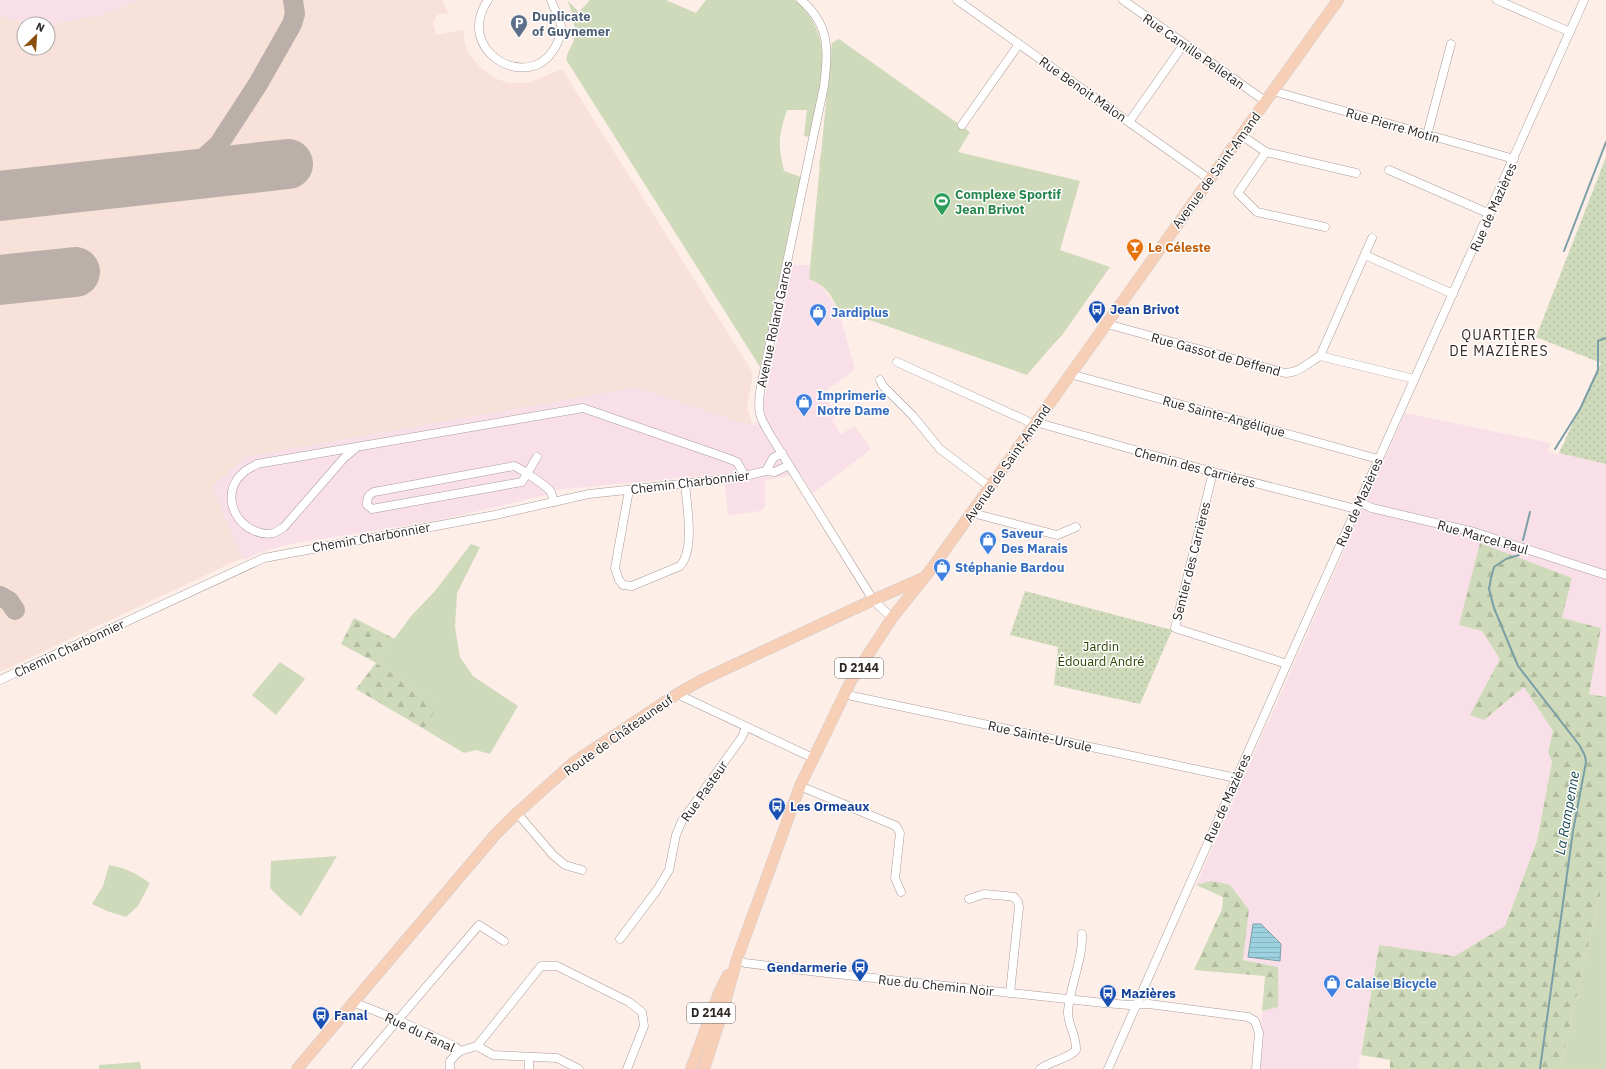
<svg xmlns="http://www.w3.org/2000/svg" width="1606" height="1069" font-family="'IBM Plex Sans',sans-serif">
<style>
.built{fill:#f8e1d8}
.industrial{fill:#f9e0e8}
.grass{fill:#cfdaba}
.forest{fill:url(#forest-firs)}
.park{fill:url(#park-dots)}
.water{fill:url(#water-rules);stroke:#7a9fa7}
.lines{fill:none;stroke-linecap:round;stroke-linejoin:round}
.stream{stroke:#7a9fa7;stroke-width:2}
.taxiway{stroke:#bbafaa;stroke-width:20}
.runway{stroke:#bbafaa;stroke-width:50}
.minor-casing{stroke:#aa9c97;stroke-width:9}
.major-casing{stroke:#d1cfcf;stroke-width:12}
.minor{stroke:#fff;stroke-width:8}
.major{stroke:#f7ceb6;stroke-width:11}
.labels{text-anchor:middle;stroke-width:3;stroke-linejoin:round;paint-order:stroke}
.shield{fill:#fff;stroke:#6b6866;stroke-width:1}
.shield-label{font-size:12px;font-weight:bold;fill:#2c2724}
.service-label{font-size:13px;font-weight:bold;fill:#4e5e75;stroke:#fff;text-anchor:start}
.street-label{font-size:13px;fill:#2c2724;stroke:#fff}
.leisure-label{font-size:13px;font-weight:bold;fill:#27864d;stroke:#fff;text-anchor:start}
.food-label{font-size:13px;font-weight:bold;fill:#c56008;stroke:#fff;text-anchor:start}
.transit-label{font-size:13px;font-weight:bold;fill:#164399;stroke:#fff;text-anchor:start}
.shop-label{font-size:13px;font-weight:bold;fill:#366cbe;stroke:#fff;text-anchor:start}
.park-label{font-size:13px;fill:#334300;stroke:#fff}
.neighbourhood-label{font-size:14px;letter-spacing:1px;fill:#352a26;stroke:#fff}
.water-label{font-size:14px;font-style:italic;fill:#15454f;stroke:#fff}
</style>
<defs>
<pattern id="forest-firs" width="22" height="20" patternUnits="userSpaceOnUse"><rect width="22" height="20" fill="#cfdaba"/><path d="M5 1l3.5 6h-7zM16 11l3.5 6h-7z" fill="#b2bba0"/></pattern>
<pattern id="park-dots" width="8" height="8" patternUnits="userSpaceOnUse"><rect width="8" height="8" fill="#cfdaba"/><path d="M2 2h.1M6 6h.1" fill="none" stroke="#b2bba0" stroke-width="1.8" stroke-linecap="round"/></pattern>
<pattern id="water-rules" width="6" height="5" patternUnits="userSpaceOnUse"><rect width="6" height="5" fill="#9cd2df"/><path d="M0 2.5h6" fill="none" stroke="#87b4bf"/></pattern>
</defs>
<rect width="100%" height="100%" fill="#fdeee8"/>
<path class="built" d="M140 0H442L448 13 437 15 433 23 436 35 463 30 465 45 468 52 480 67 494 78 509 83H528L562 69 753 373 747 407 753 426 636 387 242 558 0 672V16L27 24H24V48H48V25L103 15Z"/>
<g class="industrial">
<path d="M0 0H140L103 15 48 25V24H27L0 16Z"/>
<path d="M793 265H810L809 279 819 283 838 309 855 369 823 393 838 416 832 420 841 434 855 426 871 449 813 493 801 474 765 480V506L761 511 728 515 724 474 554 490 547 495 440 520 290 544 261 552 243 560 212 487 244 457 637 387 753 426 765 414 764 400Z"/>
<path d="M1405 413 1550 443 1548 452 1559 455V453L1606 464V697L1589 694 1601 628 1562 618 1572 578 1459 625 1482 631 1500 659 1485 720 1524 687 1553 731 1548 752 1552 762 1537 841 1505 926 1455 956 1379 945 1358 1069H1260L1262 1011 1278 1006V967L1243 960 1249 910 1241 899 1211 881 1196 885Z"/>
</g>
<g class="grass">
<path d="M567 0 579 12 590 0H666L696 13 706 0H795C840 41 819 87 809 137L804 136 807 110H787C778 137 778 144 784 171L801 177 760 367 567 61C565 54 572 47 574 40 576 25 573 13 567 0Z"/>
<path d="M839 39 970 132 958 152 1080 181 1060 250 1110 267 1063 334 1051 347 1027 375 838 309C830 293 825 285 809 279L820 164H819L821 154 832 43Z"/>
<path d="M471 544 480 547 457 593 455 627 460 657 473 676 518 706 490 754 476 750 464 753 424 729 438 704 376 663 412 615 435 591Z"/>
<path d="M280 662 305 679 276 715 252 695Z"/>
<path d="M337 856 301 916 284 902 270 888 271 861Z"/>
<path d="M109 865C126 868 136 873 150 883L138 906 126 917 107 911 92 904 103 886Z"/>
<path d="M1606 869V1069H1560Z"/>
<path d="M140 1062 141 1069H99V1065Z"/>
</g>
<g class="forest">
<path d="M1480 543 1572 578 1562 618 1601 628 1589 694 1606 697V869L1560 1069H1390V1060L1361 1055 1379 945 1455 956 1505 926 1537 841 1552 762 1548 752 1553 731 1524 687 1484 720 1470 715 1500 659 1482 631 1459 625Z"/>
<path d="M354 618 395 639 376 663 439 704 424 729 356 689 376 663 341 644Z"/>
<path d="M1211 881 1230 885 1249 910 1243 960 1278 967V1007L1262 1011 1265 976 1194 970 1222 909 1223 897 1196 885Z"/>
</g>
<g class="park">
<path d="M1606 157V464L1559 453 1601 363 1536 337Z"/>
<path d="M1025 591 1172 630 1140 704 1054 685 1058 647 1010 635Z"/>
</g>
<path class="water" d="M1253 924H1261L1281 944 1280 961 1248 957Z"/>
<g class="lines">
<g class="stream">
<path d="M1564 251 1606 142"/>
<path d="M1555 449 1580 409 1598 370V341L1606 338"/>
<path d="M1523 540 1530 512"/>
<path d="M1519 555 1506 559 1494 567 1491 578 1489 589 1494 608 1518 666 1580 746 1585 756 1586 762 1573 831 1540 1069"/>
</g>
<g class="taxiway">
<path d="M170 177 195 166 219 144 258 84 292 24 295 14 293 0"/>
<path d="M0 596 9 601 15 610"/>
</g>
<g class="runway">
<path d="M0 196 288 164"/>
<path d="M0 280 75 272"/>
</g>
<g class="minor-casing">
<g id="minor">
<path d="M488 0C454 50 525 91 552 52 558 44 561 36 561 26 560 17 554 9 551 0"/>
<path d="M801 0C831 26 828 51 824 86L761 386C756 414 760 418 774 441L867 590 873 600 892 618"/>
<path d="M957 0 1209 179"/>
<path d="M1123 0 1265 101"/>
<path d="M1497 0 1570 32"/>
<path d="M1273 91 1514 159"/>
<path d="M1129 122 1184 44"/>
<path d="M962 125 1019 44"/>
<path d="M1241 135 1266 152 1356 173"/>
<path d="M1427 135 1451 44"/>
<path d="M1266 152 1238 193 1257 212 1325 227"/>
<path d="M1389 170 1490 214"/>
<path d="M1365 255 1453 294"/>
<path d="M1107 324 1285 373C1299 373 1309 362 1320 356L1414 379"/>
<path d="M1320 356 1372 238"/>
<path d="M897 362 1025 420 1033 425"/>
<path d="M1070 374 1378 459"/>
<path d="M880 380 883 386 913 416 940 449 989 486"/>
<path d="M1035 422 1213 472 1356 509"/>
<path d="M357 447 344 458 284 527C281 529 277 532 273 533 266 535 259 533 253 530 230 519 223 489 244 472 247 469 253 467 257 464L583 408 727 458 737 462 745 476"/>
<path d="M537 457 522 482 372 509 367 505C367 498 368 495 374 492L514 466C521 469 547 486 551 492 552 495 553 499 554 502"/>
<path d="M766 471 773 458 782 453"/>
<path d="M1213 472 1175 628 1287 664"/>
<path d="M629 490 615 568 619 580 623 585 632 586 680 566C695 550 687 506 685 484"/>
<path d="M1359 502 1372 508 1474 532 1606 575"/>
<path d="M973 510 980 515 1057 535 1076 527"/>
<path d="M0 680 264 558 495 515 589 494 737 478 766 471 775 472 789 465"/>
<path d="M845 692 852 696 1236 778"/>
<path d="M677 694 813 758"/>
<path d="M800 786 896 826 900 833 895 878 901 892"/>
<path d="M517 813 553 855 565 865 582 870"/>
<path d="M969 899 984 894 1006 896 1014 897 1018 902 1019 907 1010 993"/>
<path d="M620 939 657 890 669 870 676 835 682 821 742 737 746 727"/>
<path d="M737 959 745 963 818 972 1104 1003 1130 1005 1149 1004 1248 1017 1255 1021 1259 1033 1256 1069"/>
<path d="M353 1002 398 1020 454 1046 460 1051 477 1046 493 1055 557 1058 579 1069"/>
<path d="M477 1046 541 966H557L629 1002 642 1012 644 1026 627 1069"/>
<path d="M529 1057V1069"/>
<path d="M356 1069 479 925 504 941"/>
<path d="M450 1069V1061L460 1051"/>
<path d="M1040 1069C1051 1061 1070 1058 1076 1050 1077 1036 1067 1024 1068 1011 1070 985 1083 960 1082 934"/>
<path d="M1108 1069 1287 664 1584 0"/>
</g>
</g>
<g class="major-casing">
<g id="major">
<path d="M297 1069 495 835 517 813 574 762 677 694 702 680 873 600 921 579"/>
<path d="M691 1069 719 993 728 975"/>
<path d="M704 1069 722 1013 737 959 800 786 851 681 892 618 932 568 1338 0"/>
</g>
</g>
<use href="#minor" class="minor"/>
<use href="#major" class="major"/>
</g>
<defs>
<g id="parking-pin" transform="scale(0.9)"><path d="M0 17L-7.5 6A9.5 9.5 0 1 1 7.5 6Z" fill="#5c6f8a" stroke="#fff"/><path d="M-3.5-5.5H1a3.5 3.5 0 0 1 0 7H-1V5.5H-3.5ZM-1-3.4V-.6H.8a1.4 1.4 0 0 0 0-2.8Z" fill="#fff"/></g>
<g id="stadium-pin" transform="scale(0.9)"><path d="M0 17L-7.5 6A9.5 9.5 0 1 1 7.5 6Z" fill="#2e9e5b" stroke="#fff"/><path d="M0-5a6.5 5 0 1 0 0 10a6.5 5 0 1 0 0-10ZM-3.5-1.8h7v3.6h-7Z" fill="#fff"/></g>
<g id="bar-pin" transform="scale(0.9)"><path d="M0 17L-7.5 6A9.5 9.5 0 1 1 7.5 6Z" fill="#e8710a" stroke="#fff"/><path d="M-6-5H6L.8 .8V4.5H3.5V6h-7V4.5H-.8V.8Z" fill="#fff"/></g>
<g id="bus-pin" transform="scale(0.9)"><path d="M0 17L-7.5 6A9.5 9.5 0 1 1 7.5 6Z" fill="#1a4fb4" stroke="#fff"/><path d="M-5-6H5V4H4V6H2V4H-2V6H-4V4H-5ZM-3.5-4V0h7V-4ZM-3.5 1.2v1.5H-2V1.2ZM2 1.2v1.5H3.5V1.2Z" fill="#fff"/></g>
<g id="shop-pin" transform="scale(0.9)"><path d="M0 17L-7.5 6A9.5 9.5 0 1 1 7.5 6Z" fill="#3f7fe0" stroke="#fff"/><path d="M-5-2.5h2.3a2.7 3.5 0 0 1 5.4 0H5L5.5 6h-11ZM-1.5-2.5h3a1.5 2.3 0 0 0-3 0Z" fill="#fff"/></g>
</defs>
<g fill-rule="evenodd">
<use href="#parking-pin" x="519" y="23"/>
<use href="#stadium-pin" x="942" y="201"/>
<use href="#bar-pin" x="1135" y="247"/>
<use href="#bus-pin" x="1097" y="309"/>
<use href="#shop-pin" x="818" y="312"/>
<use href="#shop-pin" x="804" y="402"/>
<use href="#shop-pin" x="988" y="540"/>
<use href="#shop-pin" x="942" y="567"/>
<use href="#bus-pin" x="777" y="806"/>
<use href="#bus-pin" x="860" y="967"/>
<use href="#shop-pin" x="1332" y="983"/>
<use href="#bus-pin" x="1108" y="993"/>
<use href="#bus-pin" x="321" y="1015"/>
</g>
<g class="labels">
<g class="shield">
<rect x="835" y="658" width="48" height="20" rx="3"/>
<rect x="687" y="1003" width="48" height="20" rx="3"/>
</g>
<g class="shield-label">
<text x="859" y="672">D 2144</text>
<text x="711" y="1017">D 2144</text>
</g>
<g class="service-label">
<text x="532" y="21">Duplicate<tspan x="532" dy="15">of Guynemer</tspan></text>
</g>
<g class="street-label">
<text transform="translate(1194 51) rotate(35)" y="5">Rue Camille Pelletan</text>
<text transform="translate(1083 89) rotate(35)" y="5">Rue Benoit Malon</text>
<text transform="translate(1393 125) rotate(16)" y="5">Rue Pierre Motin</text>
<text transform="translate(1216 170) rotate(-54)" y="5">Avenue de Saint-Amand</text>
<text transform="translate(1493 207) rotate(-66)" y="5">Rue de Mazières</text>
<text transform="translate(774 324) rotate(-78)" y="5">Avenue Roland Garros</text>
<text transform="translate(1216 354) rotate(15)" y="5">Rue Gassot de Deffend</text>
<text transform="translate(1224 416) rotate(15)" y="5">Rue Sainte-Angélique</text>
<text transform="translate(1007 463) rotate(-55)" y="5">Avenue de Saint-Amand</text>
<text transform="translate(1195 467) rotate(15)" y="5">Chemin des Carrières</text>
<text transform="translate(690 482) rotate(-7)" y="5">Chemin Charbonnier</text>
<text transform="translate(1359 502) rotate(-66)" y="5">Rue de Mazières</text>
<text transform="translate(371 537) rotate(-10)" y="5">Chemin Charbonnier</text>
<text transform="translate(1483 537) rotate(16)" y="5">Rue Marcel Paul</text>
<text transform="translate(1191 561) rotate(-76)" y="5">Sentier des Carrières</text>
<text transform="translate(69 648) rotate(-25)" y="5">Chemin Charbonnier</text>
<text transform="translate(618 735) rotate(-35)" y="5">Route de Châteauneuf</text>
<text transform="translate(1040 736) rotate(12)" y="5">Rue Sainte-Ursule</text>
<text transform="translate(704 791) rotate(-55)" y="5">Rue Pasteur</text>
<text transform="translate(1227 798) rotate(-66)" y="5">Rue de Mazières</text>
<text transform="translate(936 985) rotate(6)" y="5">Rue du Chemin Noir</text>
<text transform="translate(420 1032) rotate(25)" y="5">Rue du Fanal</text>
</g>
<g class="leisure-label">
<text x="955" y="199">Complexe Sportif<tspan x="955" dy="15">Jean Brivot</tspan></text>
</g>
<g class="food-label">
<text x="1148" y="252">Le Céleste</text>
</g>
<g class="transit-label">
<text x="1110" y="314">Jean Brivot</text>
<text x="790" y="811">Les Ormeaux</text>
<text x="847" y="972" text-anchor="end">Gendarmerie</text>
<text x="1121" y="998">Mazières</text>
<text x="334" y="1020">Fanal</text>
</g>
<g class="shop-label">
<text x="831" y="317">Jardiplus</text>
<text x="817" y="400">Imprimerie<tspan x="817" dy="15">Notre Dame</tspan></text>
<text x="1001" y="538">Saveur<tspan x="1001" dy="15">Des Marais</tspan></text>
<text x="955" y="572">Stéphanie Bardou</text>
<text x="1345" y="988">Calaise Bicycle</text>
</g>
<g class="park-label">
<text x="1101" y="651">Jardin<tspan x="1101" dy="15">Édouard André</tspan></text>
</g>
<g class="neighbourhood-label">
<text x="1499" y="340">QUARTIER<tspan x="1499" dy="16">DE MAZIÈRES</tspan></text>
</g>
<g class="water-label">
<text transform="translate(1567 813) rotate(-80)" y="5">La Rampenne</text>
</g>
</g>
<g transform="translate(36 36) rotate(25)"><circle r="19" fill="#ffffff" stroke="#aba9a7"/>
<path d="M0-3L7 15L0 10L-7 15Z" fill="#8b4e0d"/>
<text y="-6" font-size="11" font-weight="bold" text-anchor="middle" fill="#2c2724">N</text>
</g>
</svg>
